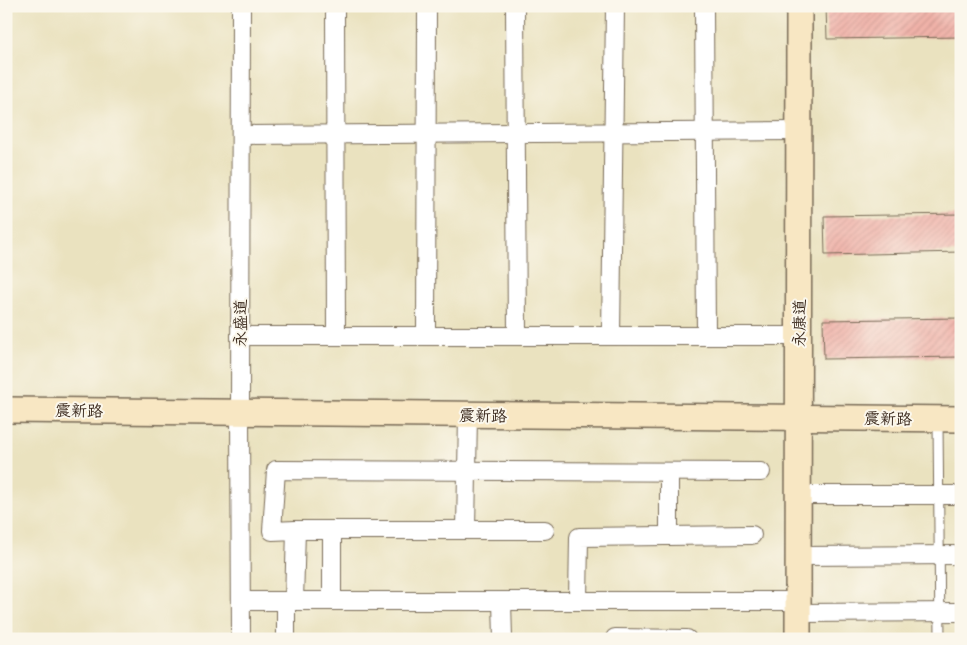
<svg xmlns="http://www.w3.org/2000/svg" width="967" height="645" font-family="'Balsamiq Sans','LXGW WenKai TC',sans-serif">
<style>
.building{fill:url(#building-hatch)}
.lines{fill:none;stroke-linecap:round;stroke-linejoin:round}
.lane-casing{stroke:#786a56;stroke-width:11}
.street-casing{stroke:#786a56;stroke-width:20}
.secondary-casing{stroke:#786a56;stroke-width:28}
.lane{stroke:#fff;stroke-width:9}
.street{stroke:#fff;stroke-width:18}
.secondary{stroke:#f8e7c3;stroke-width:25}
.labels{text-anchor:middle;stroke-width:4;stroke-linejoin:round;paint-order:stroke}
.street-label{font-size:16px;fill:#3b2a1e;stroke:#fbf7ec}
</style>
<defs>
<pattern id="building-hatch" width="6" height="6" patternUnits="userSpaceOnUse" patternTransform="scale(1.25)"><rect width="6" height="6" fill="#f0b2a9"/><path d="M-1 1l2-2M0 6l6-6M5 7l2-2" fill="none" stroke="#cf9991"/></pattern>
</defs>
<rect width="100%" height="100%" fill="#fbf7ec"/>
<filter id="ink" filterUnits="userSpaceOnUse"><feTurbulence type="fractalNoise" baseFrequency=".02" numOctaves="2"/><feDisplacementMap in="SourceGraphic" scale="10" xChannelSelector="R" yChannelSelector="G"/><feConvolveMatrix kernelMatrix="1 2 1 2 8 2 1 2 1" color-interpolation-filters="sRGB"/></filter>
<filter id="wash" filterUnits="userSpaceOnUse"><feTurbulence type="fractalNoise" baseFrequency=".0096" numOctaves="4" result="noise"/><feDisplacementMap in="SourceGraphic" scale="20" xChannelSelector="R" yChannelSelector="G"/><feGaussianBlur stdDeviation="1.12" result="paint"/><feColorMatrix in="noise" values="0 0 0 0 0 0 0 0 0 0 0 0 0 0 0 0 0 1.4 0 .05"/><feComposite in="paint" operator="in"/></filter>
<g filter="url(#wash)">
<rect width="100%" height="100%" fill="#eae2bf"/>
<g id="blocks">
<g class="building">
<path d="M826 6H961V37L827 39Z"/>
<path d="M961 214V252L825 255 824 216Z"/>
<path d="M961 318V357L824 359 823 320Z"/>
</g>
</g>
</g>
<g filter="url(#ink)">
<use href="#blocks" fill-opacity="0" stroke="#786a56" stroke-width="1"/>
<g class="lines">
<g class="lane-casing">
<path id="lane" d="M938 422 940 639"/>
</g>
<g class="street-casing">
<g id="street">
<path d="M335 6 336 336"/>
<path d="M515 6 517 336"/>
<path d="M704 6 706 336"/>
<path d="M241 135 799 131"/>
<path d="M240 336H799"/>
<path d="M426 336 427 6"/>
<path d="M611 336 615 6"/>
<path d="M669 472V536"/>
<path d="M799 495H961"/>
<path d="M296 530H545"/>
<path d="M332 530V600"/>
<path d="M466 530 468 415"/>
<path d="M798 556 961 555"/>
<path d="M241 601H798"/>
<path d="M294 601 296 530 272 531 276 470 761 472"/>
<path d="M502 601 503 639"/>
<path d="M578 601 579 537 752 535"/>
<path d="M798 613 961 612"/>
<path d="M615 638 687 639"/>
<path d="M241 639 240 412 241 6"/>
<path d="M286 639V601"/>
</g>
</g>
<g class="secondary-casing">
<g id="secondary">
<path d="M6 410 961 419"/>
<path d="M798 639 799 6"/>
</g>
</g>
<use href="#lane" class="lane"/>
<use href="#street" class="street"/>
<use href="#secondary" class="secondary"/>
</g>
</g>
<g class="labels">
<g class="street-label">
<text transform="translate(240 323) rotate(-90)" y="6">永盛道</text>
<text transform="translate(799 323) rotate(-90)" y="6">永康道</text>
<text transform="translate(79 410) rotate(1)" y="6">震新路</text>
<text transform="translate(483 415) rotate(1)" y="6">震新路</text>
<text transform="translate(888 418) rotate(1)" y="6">震新路</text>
</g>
</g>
<rect width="967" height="645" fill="none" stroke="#fbf7ec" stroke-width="25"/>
</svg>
